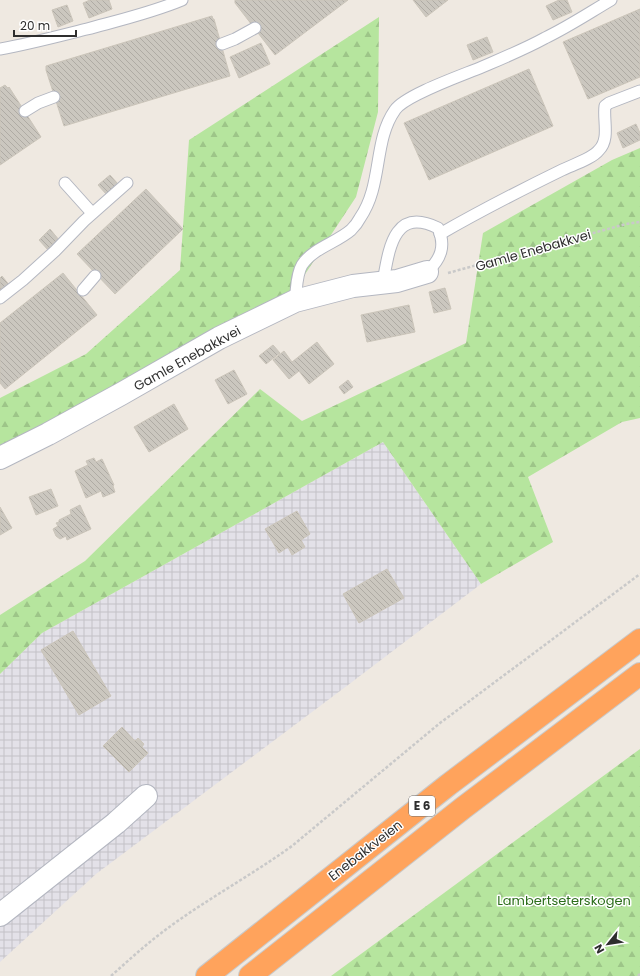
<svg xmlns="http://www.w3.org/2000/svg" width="640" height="976" font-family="Poppins,sans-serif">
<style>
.industrial{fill:url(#industrial-grid)}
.forest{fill:url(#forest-firs)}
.building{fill:url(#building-back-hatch);stroke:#cbc5ba}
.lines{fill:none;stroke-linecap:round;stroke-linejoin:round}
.lane-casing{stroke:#b4b7c1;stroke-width:13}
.street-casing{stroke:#b4b7c1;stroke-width:24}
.highway-casing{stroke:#c9c9c9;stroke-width:24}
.path{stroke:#c9c9c9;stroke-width:2.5;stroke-dasharray:3 2;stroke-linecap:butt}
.lane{stroke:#fff;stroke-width:11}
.street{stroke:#fff;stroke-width:22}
.highway{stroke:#ffa35c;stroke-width:22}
.labels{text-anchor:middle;stroke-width:3;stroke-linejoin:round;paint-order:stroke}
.shield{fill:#fff;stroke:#6d6d6d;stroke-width:1}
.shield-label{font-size:12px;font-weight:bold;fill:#2e2e2e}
.street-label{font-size:13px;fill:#2e2e2e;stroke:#fff}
.park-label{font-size:13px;fill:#2c6e1b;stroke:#fff}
</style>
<defs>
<pattern id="industrial-grid" width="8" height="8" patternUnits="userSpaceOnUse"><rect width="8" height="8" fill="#e3e1e8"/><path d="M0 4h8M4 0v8" fill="none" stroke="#c3c1c7"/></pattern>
<pattern id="forest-firs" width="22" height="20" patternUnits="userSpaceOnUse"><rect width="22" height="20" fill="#b6e59e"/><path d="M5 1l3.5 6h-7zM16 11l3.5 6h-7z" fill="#9dc588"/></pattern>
<pattern id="building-back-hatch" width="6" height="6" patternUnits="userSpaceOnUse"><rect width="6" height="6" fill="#cbc7bf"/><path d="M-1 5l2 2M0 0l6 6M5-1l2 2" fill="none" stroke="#afaba4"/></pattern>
</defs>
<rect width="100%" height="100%" fill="#efe9e1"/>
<path class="industrial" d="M383 442 481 584 352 682 96 874 0 962V674L42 633Z"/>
<g class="forest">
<path d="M379 17 378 112 356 197 290 297 0 449V398L86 354 180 270 189 140Z"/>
<path d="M640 148V418L622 422 528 477 553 542 481 584 383 442 42 633 0 674V615L85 561 260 389 302 421 466 343 483 233 612 160Z"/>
<path d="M640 749V976H331Z"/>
</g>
<g class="building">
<path d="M90 0H109L112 9 89 18 83 3Z"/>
<path d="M235 0H348L275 55 235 3Z"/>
<path d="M413 0H448L426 17Z"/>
<path d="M559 0H567L572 12 553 20 546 6Z"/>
<path d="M67 5 73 21 58 27 52 10Z"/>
<path d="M640 9V77L588 99 563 42Z"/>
<path d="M212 16 213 19H214L230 76 64 126 46 70V66Z"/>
<path d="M487 37 493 52 473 60 467 45Z"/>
<path d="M261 43 270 64 239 78 230 57Z"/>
<path d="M529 69 553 126 429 180 404 123Z"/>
<path d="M5 85 8 88 9 87 41 137 0 165V88Z"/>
<path d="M636 124 640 133V140L623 148 617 133Z"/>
<path d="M110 175 118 184 106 194 98 185Z"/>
<path d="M146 189 183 229 115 294 77 254Z"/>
<path d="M50 229 59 240 48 250 39 240Z"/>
<path d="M63 273 97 315 5 389 0 383V323Z"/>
<path d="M2 276 10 286 0 293V278Z"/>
<path d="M445 288 451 309 434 313 429 292Z"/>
<path d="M409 305 415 332 367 342 361 315Z"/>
<path d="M317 342 334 364 309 384 299 371 289 379 273 360 284 351 292 362Z"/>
<path d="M273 345 280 353 266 364 259 356Z"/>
<path d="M234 370 247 394 228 404 215 380Z"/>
<path d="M348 380 353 387 344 394 339 387Z"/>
<path d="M174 404 188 429 149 452 134 427Z"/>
<path d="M94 458 96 462 102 459 114 485 113 486 115 492 103 497 101 491 86 498 75 471 88 465 86 461Z"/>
<path d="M51 489 58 506 36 515 29 497Z"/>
<path d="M80 505 91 529 67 540 66 536 60 539 56 536 53 529 58 526 56 523 59 522V520L71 514 70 510Z"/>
<path d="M0 507 12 528 0 535Z"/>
<path d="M297 511 310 534 301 540 305 547 292 555 288 547 279 553 265 529Z"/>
<path d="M387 569 404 598 359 623 343 594Z"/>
<path d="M73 631 111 696 79 715 41 650Z"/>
<path d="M122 727 135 741 138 738 144 744 142 747 148 753 129 772 103 746Z"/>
</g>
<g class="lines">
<g class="lane-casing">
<g id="lane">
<path d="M222 44 235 39 255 28"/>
<path d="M0 49C29 44 59 36 87 29 120 20 151 13 182 0"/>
<path d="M25 111 38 103 54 97"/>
<path d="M65 183 92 213"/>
<path d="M440 234C480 211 521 190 562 170 572 165 592 159 599 150 610 139 603 120 605 106L609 103 640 91"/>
<path d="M383 282C389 250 393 206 438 228 446 246 441 259 427 272"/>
<path d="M83 290 95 276"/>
<path d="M0 298 23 280 55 251 84 221 127 183"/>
<path d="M295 301C297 289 296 275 302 265 313 248 336 243 351 230 354 227 358 222 360 218 383 185 373 141 395 110 405 95 463 75 482 67 503 58 525 49 545 38 568 27 589 13 611 0"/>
</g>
</g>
<g class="street-casing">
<g id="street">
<path d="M0 458 48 434 121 394 219 338 295 301 353 286 397 281 427 272"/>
<path d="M0 915 116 823 146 796"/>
</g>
</g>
<g class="highway-casing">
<g id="highway">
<path d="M207 976 448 785 640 640"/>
<path d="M250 976 463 808 640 674"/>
</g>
</g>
<g class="path">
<path d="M448 273 626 224 640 222"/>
<path d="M111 976C131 958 151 940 172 925 211 897 253 874 292 846L440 723 640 574"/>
<path d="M638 976 640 974"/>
</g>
<use href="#lane" class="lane"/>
<use href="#street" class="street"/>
<use href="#highway" class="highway"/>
</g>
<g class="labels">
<rect class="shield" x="409" y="796" width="26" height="20" rx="3"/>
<g class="shield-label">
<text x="422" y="810">E 6</text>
</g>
<g class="street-label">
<text transform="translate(533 250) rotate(-16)" y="5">Gamle Enebakkvei</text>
<text transform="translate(187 358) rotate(-29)" y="5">Gamle Enebakkvei</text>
<text transform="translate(365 850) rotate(-38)" y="5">Enebakkveien</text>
</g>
<g class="park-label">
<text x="564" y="905">Lambertseterskogen</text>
</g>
</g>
<g transform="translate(608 944) rotate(240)" stroke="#ffffff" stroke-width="3" paint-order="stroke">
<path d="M0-3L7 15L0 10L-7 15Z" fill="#2e2e2e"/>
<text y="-6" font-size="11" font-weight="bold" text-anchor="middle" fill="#2e2e2e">N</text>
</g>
<path d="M14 30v6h62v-6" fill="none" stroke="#2e2e2e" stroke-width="2"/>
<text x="20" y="30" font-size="12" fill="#2e2e2e" stroke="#ffffff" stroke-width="3" paint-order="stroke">20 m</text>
</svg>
